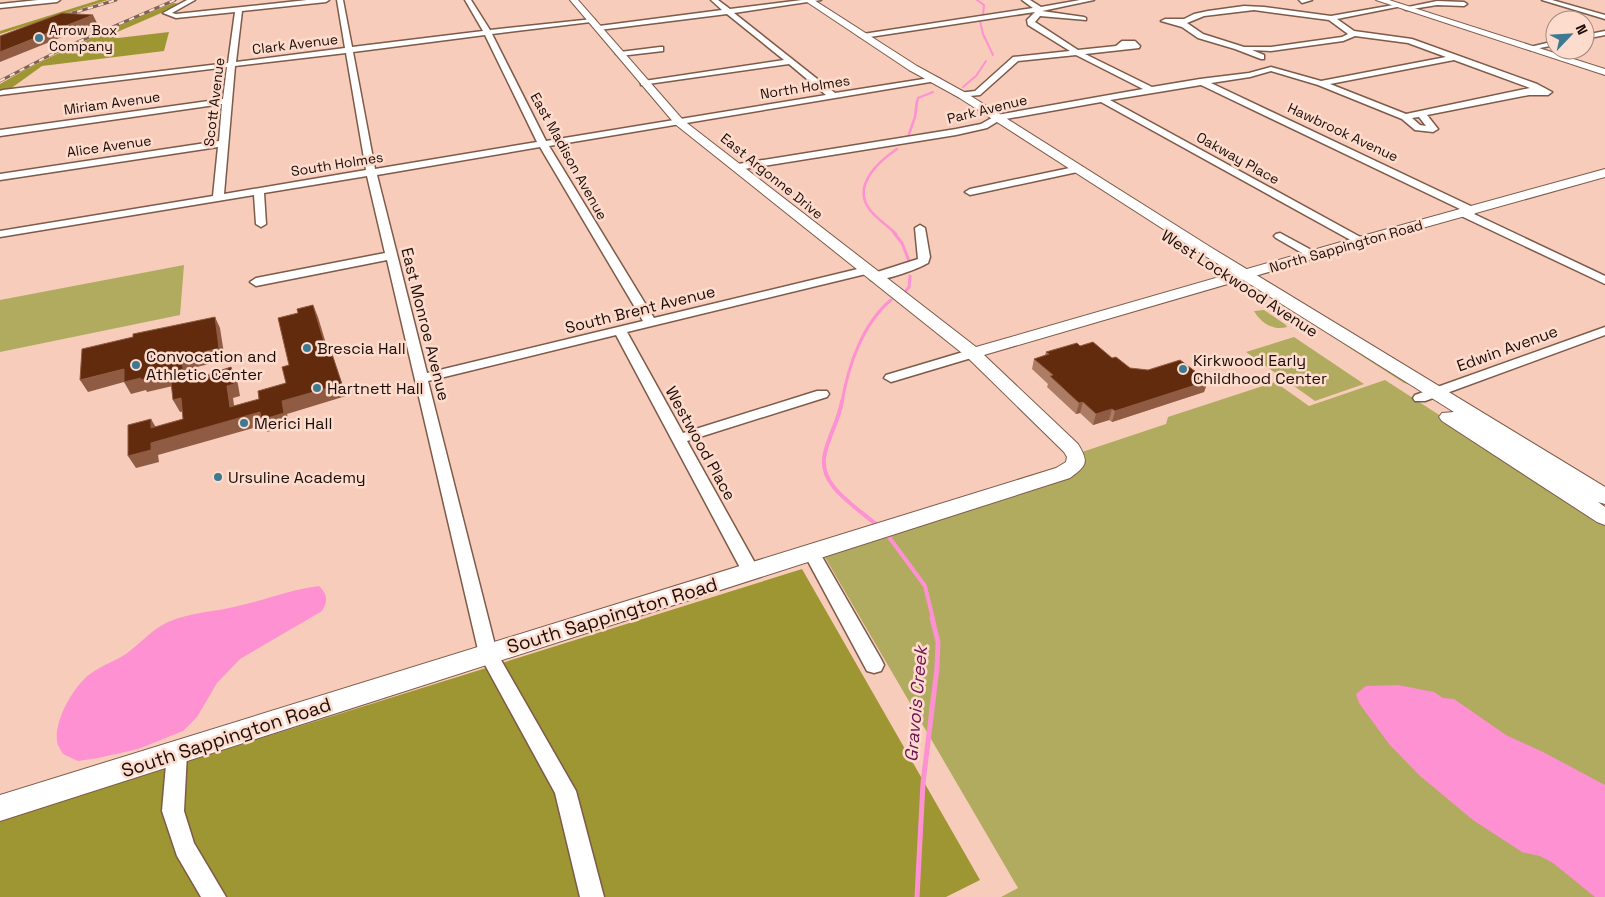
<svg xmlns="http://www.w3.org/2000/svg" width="1605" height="897" font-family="'Space Grotesk',sans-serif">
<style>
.green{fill:#b1ab60}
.forest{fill:#9e9632}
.water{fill:#fe91d1}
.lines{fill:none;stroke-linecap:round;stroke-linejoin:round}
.stream-far4{stroke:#fe91d1;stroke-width:2}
.stream-far3{stroke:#fe91d1;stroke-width:2.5}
.stream-far2{stroke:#fe91d1;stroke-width:3}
.stream-far1{stroke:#fe91d1;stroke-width:4}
.stream{stroke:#fe91d1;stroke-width:5}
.minor-casing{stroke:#7e5a49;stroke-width:3}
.tertiary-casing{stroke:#7e5a49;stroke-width:2}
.secondary-casing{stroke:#7e5a49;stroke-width:2}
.minor{fill:#fff;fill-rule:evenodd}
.tertiary{fill:#fff;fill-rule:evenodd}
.secondary{fill:#fff;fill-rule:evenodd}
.rail-casing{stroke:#7d6257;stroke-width:3}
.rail{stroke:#fedccd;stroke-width:2;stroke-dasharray:5.5;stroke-linecap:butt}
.wall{fill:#ad7c64}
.shaded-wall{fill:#8f5b42}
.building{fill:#632b0e;stroke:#8f5b42}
.poi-dot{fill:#3d7a91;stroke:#fedccd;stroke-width:2}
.labels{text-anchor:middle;stroke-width:5;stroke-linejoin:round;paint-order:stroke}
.far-poi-label{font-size:14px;fill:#1a0c06;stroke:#fedccd;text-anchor:start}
.far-street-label{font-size:14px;fill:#1a0c06;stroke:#fedccd}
.street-label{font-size:16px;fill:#1a0c06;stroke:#fedccd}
.poi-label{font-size:16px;fill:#1a0c06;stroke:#fedccd;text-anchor:start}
.water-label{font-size:18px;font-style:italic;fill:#700f51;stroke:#fedccd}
.near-street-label{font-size:19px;fill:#1a0c06;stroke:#fedccd}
</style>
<rect width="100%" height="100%" fill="#f7ccba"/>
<g class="green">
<path d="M184 265 180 315 0 352V300Z"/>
<path d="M1253 283 1415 386 1404 383 1250 284Z"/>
<path d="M1264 310 1286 325 1287 327C1273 331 1261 323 1254 311Z"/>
<path d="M1294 337 1364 384 1315 401 1246 352Z"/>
<path d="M1385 380 1605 522V897H1001L1018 888 823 554 1082 468 1085 464 1084 456 1082 452 1166 424 1168 417 1275 382 1309 406Z"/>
</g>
<g class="forest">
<path d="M99 0H108L0 34V31Z"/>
<path d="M173 3 182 4 108 36 118 38 169 32 164 51 42 66 6 92 0 93V84C55 52 114 28 173 3Z"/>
<path d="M802 569 980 880 946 897H0V820Z"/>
</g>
<g class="water">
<path d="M319 586C328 595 328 601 322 611L240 659 217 683 197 717 183 731 138 749 98 758 78 761 63 754C61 750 57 745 57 741 54 720 75 683 93 672 103 665 115 661 126 654 141 643 151 630 168 622 190 612 215 612 238 606 266 600 292 589 319 586Z"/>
<path d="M1398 685 1434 692 1443 698 1454 699 1506 735 1545 753 1605 785V897H1595L1553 863 1540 856 1522 852 1473 820 1419 775 1389 744 1359 703 1356 694 1366 686Z"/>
</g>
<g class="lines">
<g class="stream-far4">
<path d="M977 0 984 5 983 15"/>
<path d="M980 21 983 34 993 55"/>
<path d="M963 87 976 76 986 61"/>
<path d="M917 103 918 98 933 92"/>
</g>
<g class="stream-far3">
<path d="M908 137 915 117 917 101"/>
<path d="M896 234C887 225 877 219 870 210 851 186 879 161 897 149"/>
</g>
<g class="stream-far2">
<path d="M894 233 902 243 909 261"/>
<path d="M906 291 909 287 910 276"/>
<path d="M842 402C848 367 862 324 891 300"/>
</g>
<g class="stream-far1">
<path d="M842 401C839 420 829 435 825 453 816 486 859 508 879 527"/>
<path d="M886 533 925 586 933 619"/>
</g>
<path class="stream" d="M917 897 923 783 937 668 938 642 932 618"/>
<g class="minor-casing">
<g id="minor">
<path d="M38 0H60L57 2 0 8V4Z"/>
<path d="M187 0H195L172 13 176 14 307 0H329L326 2 242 11 236 62 345 48 337 0H343L352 47 483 31 465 0H471L490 30 593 19 595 20 591 22 492 34 546 141 826 95 789 64 641 85V81H644L784 60 727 14 599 30 595 28 599 26 722 10 711 0H718L730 9 802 0H821L734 13 835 93 936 77 940 79 936 81 549 146 654 318 866 267 872 271 870 273 627 332 683 433 817 391H827L829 394 827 397 687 441 760 572 757 577 751 579 745 577 616 335 428 381 497 653 576 791 604 897H580L555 793 479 654 387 260 256 286 250 282 256 278 385 253 367 176 264 193 266 224 261 227 256 224 254 195 0 237V231L213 196 218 147 0 180V174L219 141 222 104 0 136V130L223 99 227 67 0 95V91L3 90 228 63 235 12 176 18 163 13ZM485 35 537 142 375 169 353 52ZM346 53 366 170 224 194 235 66ZM540 147 643 321 427 373 377 175Z"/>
<path d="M1022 0H1030L1041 7 1080 0H1094L1042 11 1084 17 1086 18V20L1040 16 1035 22 1078 50 1116 46 1122 41H1135L1140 46 1139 48 1085 54 1152 87 1200 79 1249 73 1271 67 1321 81 1446 57 1408 43 1355 36 1343 41 1271 51 1252 50 1264 55V59H1261L1235 49 1198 38 1182 27 1161 21 1165 19H1184L1194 14 1208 11 1244 6 1264 7 1331 16 1399 4V6L1397 7 1337 19 1354 31 1412 39 1537 84 1552 92 1548 95H1529L1427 115 1438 129 1433 132 1415 130 1402 119 1318 85 1271 71 1250 77 1211 83 1477 209 1478 211 1474 214 1605 276V284L1459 215 1458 213 1462 210 1201 85 1110 100 1364 239 1366 241 1364 243H1356L1101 102 1000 120 987 128 956 135 738 170 733 167 738 164 956 129 981 124 997 115 1143 89 1076 55 1018 61 980 95 959 97V93L975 91 1013 57 1070 51 1028 25 1027 20 1035 12 863 38 859 36 863 34 1033 8ZM1254 10 1329 20 1348 34 1342 37 1271 47H1244L1203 34 1187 23 1204 16ZM1454 60 1530 88 1406 114 1330 84ZM1419 117 1426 126 1420 125 1412 118Z"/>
<path d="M1299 0H1312L1302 3Z"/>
<path d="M1542 0H1552L1605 15V19Z"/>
<path d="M1437 1 1464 2 1467 4 1464 6 1437 5 1406 10 1403 8Z"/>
<path d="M1605 31V35L1585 39V35Z"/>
<path d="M1555 41V45L1530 50 1526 48Z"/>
<path d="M660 47H663V51L620 56 616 54 620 52Z"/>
<path d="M1079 166 1082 167V171L970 195 965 192 970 189Z"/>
<path d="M920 225 925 228 930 257 928 263C918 269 882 282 871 280L869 277 871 274 918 259 915 228Z"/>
<path d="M1280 233 1317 253 1319 255 1317 257H1309L1276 238 1274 236 1276 234Z"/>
<path d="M1605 327V335L1425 401H1415L1413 398 1415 395Z"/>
<path d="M973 349 980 353 978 356 891 382 884 378 886 375Z"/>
<path d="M811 546 817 548 881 659 884 665 881 671 874 673 867 671 803 552 805 548Z"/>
<path d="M177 744 184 746 187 753 184 811 194 843 226 897H201L177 856 162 811 167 753 170 746Z"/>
</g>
</g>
<g class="tertiary-casing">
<g id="tertiary">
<path d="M570 0H578L683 120 976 347 1355 238 1605 169V177L1365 244 984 355 1078 444C1089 462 1087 466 1070 478L0 821V795L1056 468 1066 462 1067 457 1064 452 967 357 675 124Z"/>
<path d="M1376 0H1389L1605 69V75Z"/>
</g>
</g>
<g class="secondary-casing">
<path id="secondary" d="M804 0H814L917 66 966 93 1212 248 1605 487V504L1598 502 1605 507V525L1597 522 1442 421 1439 417 1442 413 1454 412 1202 254 958 97 909 70Z"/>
</g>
<use href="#minor" class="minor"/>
<use href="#tertiary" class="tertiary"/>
<use href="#secondary" class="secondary"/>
<g class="rail-casing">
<g id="rail">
<path d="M56 18 116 0"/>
<path d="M0 81 64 48 175 0"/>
</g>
</g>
<use href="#rail" class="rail"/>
</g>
<path class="wall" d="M1080 346 1112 358 1130 368 1208 381 1204 392 1112 422 1109 420 1093 425 1080 413 1076 414 1047 387 1048 384 1032 369 1034 359 1045 355 1046 352Z"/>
<g class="shaded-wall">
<path d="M93 15 97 23 0 62V52Z"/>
<path d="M313 305 318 317 333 367 328 355Z"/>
<path d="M215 317 220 328 225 360 189 369V381L184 379 182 358Z"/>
<path d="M332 354 346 396 287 414 290 425 267 432 264 425 158 455 159 462 136 468 128 456 151 443 282 401Z"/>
<path d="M231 367 237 379 240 396 233 398 236 419 230 407 227 386Z"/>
<path d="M124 369 141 378 170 373 177 385 147 392 146 390 131 394 124 382 88 392 80 380Z"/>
<path d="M1208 381 1204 392 1112 422 1115 411Z"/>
<path d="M181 398 188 410 180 412 173 400Z"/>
<path d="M1083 402 1080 413 1076 414 1079 403Z"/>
<path d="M1112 409 1109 420 1093 425 1096 414Z"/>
<path d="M151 419 158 431 151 428Z"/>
</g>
<g class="building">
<path d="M62 13 93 15 0 52V36Z"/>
<path d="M313 305 328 355 332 354 342 384 282 401 284 413 261 420 260 412 151 443V450L128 456V425L151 419V428L183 419 181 398 173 400 170 373 140 380 141 378 124 382V369L80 380 82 349 133 337V334L215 317 219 348 182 358 184 379 188 378V381L231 367 234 384 227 386 230 407 259 399 258 391 286 383 282 367 289 365 278 318 298 313 297 309Z"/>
<path d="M1093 342 1112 358 1116 357 1130 368 1148 370 1180 360 1208 381 1115 411 1112 409 1096 414 1083 402 1079 403 1050 376 1053 375 1034 359 1049 354 1046 352 1077 343 1080 346Z"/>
</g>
<g class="poi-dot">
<circle cx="39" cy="38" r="5"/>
<circle cx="307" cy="348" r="5"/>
<circle cx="136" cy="365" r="5"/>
<circle cx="1183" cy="369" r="5"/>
<circle cx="317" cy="388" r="5"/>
<circle cx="244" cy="423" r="5"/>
<circle cx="218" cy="477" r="5"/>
</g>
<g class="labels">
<g class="far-poi-label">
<text x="49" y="35">Arrow Box<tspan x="49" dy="16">Company</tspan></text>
</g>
<g class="far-street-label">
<text transform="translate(295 44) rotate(-7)" y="5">Clark Avenue</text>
<text transform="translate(805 87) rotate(-9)" y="5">North Holmes</text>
<text transform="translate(214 102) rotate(-83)" y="5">Scott Avenue</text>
<text transform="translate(112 103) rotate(-8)" y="5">Miriam Avenue</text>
<text transform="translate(987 109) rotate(-14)" y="5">Park Avenue</text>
<text transform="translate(1343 132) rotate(25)" y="5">Hawbrook Avenue</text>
<text transform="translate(109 146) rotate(-8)" y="5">Alice Avenue</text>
<text transform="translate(569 156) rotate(61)" y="5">East Madison Avenue</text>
<text transform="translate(1238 158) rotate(29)" y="5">Oakway Place</text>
<text transform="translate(337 164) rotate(-9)" y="5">South Holmes</text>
<text transform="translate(772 176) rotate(39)" y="5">East Argonne Drive</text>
<text transform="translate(1346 246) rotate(-16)" y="5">North Sappington Road</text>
</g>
<g class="street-label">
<text transform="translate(1240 283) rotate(33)" y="6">West Lockwood Avenue</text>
<text transform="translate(640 309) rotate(-14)" y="6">South Brent Avenue</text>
<text transform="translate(426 324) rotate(76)" y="6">East Monroe Avenue</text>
<text transform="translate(1507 348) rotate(-20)" y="6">Edwin Avenue</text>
<text transform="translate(701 443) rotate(61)" y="6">Westwood Place</text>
</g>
<g class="poi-label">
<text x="317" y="354">Brescia Hall</text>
<text x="146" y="362">Convocation and<tspan x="146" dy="18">Athletic Center</tspan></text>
<text x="1193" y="366">Kirkwood Early<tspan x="1193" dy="18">Childhood Center</tspan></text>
<text x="327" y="394">Hartnett Hall</text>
<text x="254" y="429">Merici Hall</text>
<text x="228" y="483">Ursuline Academy</text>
</g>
<g class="water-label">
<text transform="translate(916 704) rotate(-85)" y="6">Gravois Creek</text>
</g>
<g class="near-street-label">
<text transform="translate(612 615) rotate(-17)" y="7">South Sappington Road</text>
<text transform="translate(226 737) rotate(-18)" y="7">South Sappington Road</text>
</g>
</g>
<g transform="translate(1570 35) rotate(65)"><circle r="24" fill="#fedccd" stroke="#a3897d"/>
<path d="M0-4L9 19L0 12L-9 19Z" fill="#3d7a91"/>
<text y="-8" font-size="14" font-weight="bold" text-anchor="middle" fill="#1a0c06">N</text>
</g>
</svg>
